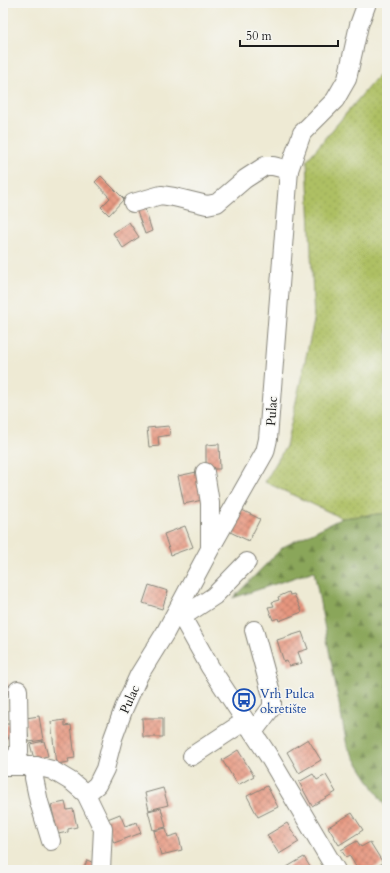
<svg xmlns="http://www.w3.org/2000/svg" width="390" height="873" font-family="Cardo,serif">
<style>
.grass{fill:url(#grass-dots);stroke:#656e40}
.forest{fill:url(#forest-firs);stroke:#53613b}
.building{fill:url(#building-cross-hatch)}
.lines{fill:none;stroke-linecap:round;stroke-linejoin:round}
.minor-casing{stroke:#858378;stroke-width:20}
.minor{stroke:#fff;stroke-width:18}
.labels{text-anchor:middle;stroke-width:3;stroke-linejoin:round;paint-order:stroke}
.street-label{font-size:13px;fill:#1c1c1c;stroke:#f6f6f2}
.transit-label{font-size:13px;fill:#164399;stroke:#f6f6f2;text-anchor:start}
</style>
<defs>
<pattern id="grass-dots" width="8" height="8" patternUnits="userSpaceOnUse"><rect width="8" height="8" fill="#aec064"/><path d="M2 2h.1M6 6h.1" fill="none" stroke="#95a456" stroke-width="1.8" stroke-linecap="round"/></pattern>
<pattern id="forest-firs" width="22" height="20" patternUnits="userSpaceOnUse"><rect width="22" height="20" fill="#8aa65a"/><path d="M5 1l3.5 6h-7zM16 11l3.5 6h-7z" fill="#70864a"/></pattern>
<pattern id="building-cross-hatch" width="8" height="8" patternUnits="userSpaceOnUse"><rect width="8" height="8" fill="#e7967f"/><path d="M0 0l8 8M0 8l8-8" fill="none" stroke="#ba7a67"/></pattern>
</defs>
<rect width="100%" height="100%" fill="#f6f6f2"/>
<filter id="ink" filterUnits="userSpaceOnUse"><feTurbulence type="fractalNoise" baseFrequency=".025" numOctaves="2"/><feDisplacementMap in="SourceGraphic" scale="8" xChannelSelector="R" yChannelSelector="G"/><feConvolveMatrix kernelMatrix="1 2 1 2 8 2 1 2 1" color-interpolation-filters="sRGB"/></filter>
<filter id="wash" filterUnits="userSpaceOnUse"><feTurbulence type="fractalNoise" baseFrequency=".012" numOctaves="4" result="noise"/><feDisplacementMap in="SourceGraphic" scale="16" xChannelSelector="R" yChannelSelector="G"/><feGaussianBlur stdDeviation="0.9" result="paint"/><feColorMatrix in="noise" values="0 0 0 0 0 0 0 0 0 0 0 0 0 0 0 0 0 1.4 0 .05"/><feComposite in="paint" operator="in"/></filter>
<g filter="url(#wash)">
<rect width="100%" height="100%" fill="#eeead4"/>
<path class="grass" d="M387 65V513L342 518 265 482 286 446 314 321 307 160Z"/>
<path class="forest" d="M387 513V809L347 746 314 571 233 598 283 547 342 518Z"/>
<g id="blocks">
<g class="building">
<path d="M101 176 124 199 109 215 101 207 110 198 95 182Z"/>
<path d="M144 206 152 231 145 234 136 209Z"/>
<path d="M129 222 139 237 123 248 113 233Z"/>
<path d="M169 426 170 435 158 437 159 446 149 447 147 428Z"/>
<path d="M219 444 220 469H206V445Z"/>
<path d="M201 471 207 499 184 504 178 476Z"/>
<path d="M240 509 260 519 249 541 228 531Z"/>
<path d="M185 526 193 547 171 555 164 534Z"/>
<path d="M149 585 168 591 162 609 143 603Z"/>
<path d="M289 592 290 595 294 594 302 612 279 621 278 618 273 620 268 607 274 606 272 602 279 600 278 597Z"/>
<path d="M302 632 308 649 298 652 302 663 289 666 287 661 284 662 277 640Z"/>
<path d="M6 679 11 692 3 695V680Z"/>
<path d="M39 716 43 740 29 742 26 718Z"/>
<path d="M142 718H163V737H143Z"/>
<path d="M65 720V726L71 725 75 758 68 759 69 762 56 764 51 722Z"/>
<rect x="3" y="724" width="14" height="14"/>
<path d="M308 739 321 760 299 773 287 752Z"/>
<path d="M44 741 48 756 34 759 30 744Z"/>
<path d="M238 750 254 776 238 785 222 760Z"/>
<path d="M313 774 317 780 326 775 336 792 312 806 299 782Z"/>
<path d="M267 786 278 807 258 817 247 796Z"/>
<path d="M163 788 168 805 149 810 145 793Z"/>
<path d="M65 802 67 810 73 809 77 827 68 829V832L58 834 51 805Z"/>
<path d="M161 808 166 827 153 830 148 811Z"/>
<path d="M352 813 363 830 339 845 328 827Z"/>
<path d="M120 814 125 826 137 822 141 833 114 843 105 820Z"/>
<path d="M287 823 299 842 279 854 267 835Z"/>
<path d="M166 828 168 837 178 834 182 850 161 855 154 831Z"/>
<path d="M357 841 361 847 370 842 383 863 371 870H358L349 855 346 857 341 850Z"/>
<path d="M304 857 312 870H288L287 867Z"/>
<path d="M87 860 94 863 92 870H83Z"/>
</g>
</g>
</g>
<g filter="url(#ink)">
<use href="#blocks" fill-opacity="0" stroke="#858378" stroke-width="1"/>
<g class="lines">
<g class="minor-casing">
<g id="minor">
<path d="M133 203 161 195 174 197 207 205 217 203 245 179 265 166H273L289 170"/>
<path d="M205 472 210 503V546"/>
<path d="M178 610 210 667 268 755 336 870"/>
<path d="M182 617 214 596 247 562"/>
<path d="M253 732 272 707V696L254 630"/>
<path d="M192 756 245 721"/>
<path d="M3 766H36L52 770 72 782 86 794 103 829 101 870"/>
<path d="M8 766 19 752 18 690"/>
<path d="M36 766 34 778 39 802 51 841"/>
<path d="M86 794 97 785 105 769 113 738 124 708 139 675 165 633 210 549 265 452 268 439 289 170 302 133 335 100 347 79 359 25 367 3"/>
</g>
</g>
<use href="#minor" class="minor"/>
</g>
</g>
<defs>
<g id="bus-ring" transform="scale(1.15)"><circle r="9.5" fill="#f6f6f2" stroke="#1a4fb4" stroke-width="1.5"/><path d="M-5-6H5V4H4V6H2V4H-2V6H-4V4H-5ZM-3.5-4V0h7V-4ZM-3.5 1.2v1.5H-2V1.2ZM2 1.2v1.5H3.5V1.2Z" fill="#1a4fb4"/></g>
</defs>
<g fill-rule="evenodd">
<use href="#bus-ring" x="244" y="700"/>
</g>
<g class="labels">
<g class="street-label">
<text transform="translate(271 411) rotate(-86)" y="5">Pulac</text>
<text transform="translate(129 699) rotate(-66)" y="5">Pulac</text>
</g>
<g class="transit-label">
<text x="260" y="698">Vrh Pulca<tspan x="260" dy="15">okretište</tspan></text>
</g>
</g>
<rect width="390" height="873" fill="none" stroke="#f6f6f2" stroke-width="16"/>
<path d="M240 40v6h98v-6" fill="none" stroke="#1c1c1c" stroke-width="2"/>
<text x="246" y="40" font-size="12" fill="#1c1c1c" stroke="#f6f6f2" stroke-width="3" paint-order="stroke">50 m</text>
</svg>
